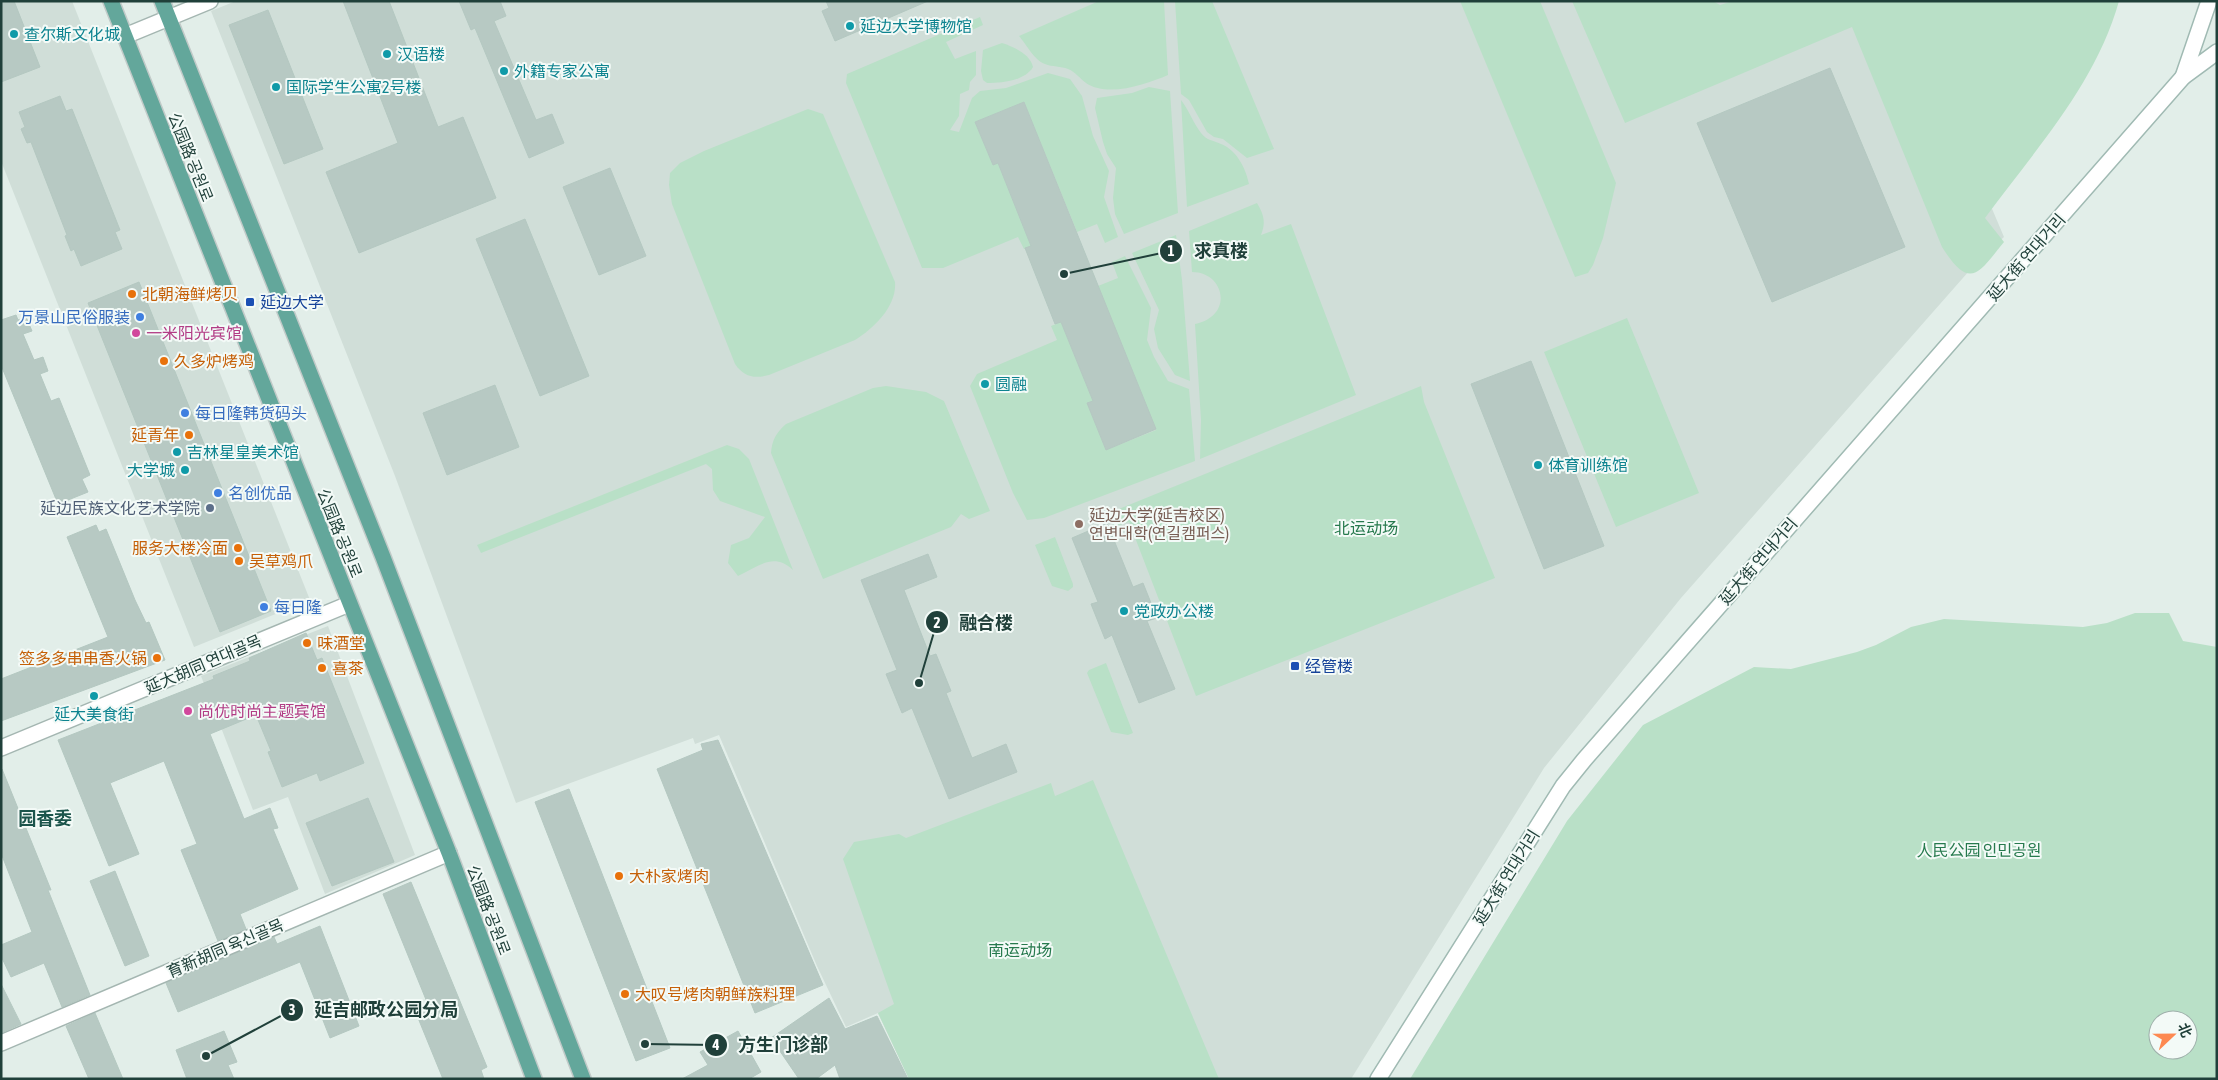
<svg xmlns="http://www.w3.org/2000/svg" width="2218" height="1080" font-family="'Asap Condensed','Noto Sans SC','Noto Sans KR',sans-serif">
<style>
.built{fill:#d0ded8}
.green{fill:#b9e0c7;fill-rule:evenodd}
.building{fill:#b7c9c3;stroke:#b4c8c1}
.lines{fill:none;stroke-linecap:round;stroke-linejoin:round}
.street-casing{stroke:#a4b6b1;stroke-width:18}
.secondary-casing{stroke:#a0bab3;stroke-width:18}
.primary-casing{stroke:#c1cac8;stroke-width:18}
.street{stroke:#fff;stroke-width:15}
.secondary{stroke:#fff;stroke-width:15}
.primary{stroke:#63a79b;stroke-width:15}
.culture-dot{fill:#0f9aa8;stroke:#f3faf7;stroke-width:2}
.food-dot{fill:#e8710a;stroke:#f3faf7;stroke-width:2}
.transit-dot{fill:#1a4fb4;stroke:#f3faf7;stroke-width:2}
.shop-dot{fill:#3f7fe0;stroke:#f3faf7;stroke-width:2}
.hotel-dot{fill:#d1479c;stroke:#f3faf7;stroke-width:2}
.service-dot{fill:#5c6f8a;stroke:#f3faf7;stroke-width:2}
.education-dot{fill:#8d6e63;stroke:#f3faf7;stroke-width:2}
.labels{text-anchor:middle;stroke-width:4;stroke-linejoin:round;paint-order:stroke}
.culture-label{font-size:16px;fill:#0d838f;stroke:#f3faf7;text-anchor:start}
.street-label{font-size:16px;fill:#20403a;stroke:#f3faf7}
.food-label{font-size:16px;fill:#c56008;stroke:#f3faf7;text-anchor:start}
.transit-label{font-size:16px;fill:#164399;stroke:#f3faf7;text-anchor:start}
.shop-label{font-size:16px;fill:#366cbe;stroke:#f3faf7;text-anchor:start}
.hotel-label{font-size:16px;fill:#b23c85;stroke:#f3faf7;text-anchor:start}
.service-label{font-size:16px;fill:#4e5e75;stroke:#f3faf7;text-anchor:end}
.education-label{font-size:16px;fill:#785e54;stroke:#f3faf7;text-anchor:start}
.park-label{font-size:16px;fill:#277a4e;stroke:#f3faf7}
.neighbourhood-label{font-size:18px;font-weight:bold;fill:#1b544b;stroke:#f3faf7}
.leader{fill:none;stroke:#20403a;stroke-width:2}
.callout-dot{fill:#20403a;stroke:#f3faf7;stroke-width:2}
.mark-label{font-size:15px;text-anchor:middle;font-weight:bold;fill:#fff}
.callout-label{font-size:18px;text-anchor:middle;font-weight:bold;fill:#20403a;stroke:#f3faf7;stroke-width:4;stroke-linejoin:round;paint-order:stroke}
</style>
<rect width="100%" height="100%" fill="#e2eee9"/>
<g class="built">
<path d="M1 1H72L310 600 194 647 1 161Z"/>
<path d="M236 1H1904L2004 237 1977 262 1681 598 1544 768 1351 1079H909L878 1013 846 1027 817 966 719 735 695 744 693 738 516 803 395 476 211 11Z"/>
<path d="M328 626 415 855 325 894 288 797 253 810 201 676Z"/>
</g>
<g class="green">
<path d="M1099 1H1164L1168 75C1147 84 1108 98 1086 83 1080 79 1076 72 1068 69 1061 66 1052 67 1045 64 1035 61 1026 44 1019 36Z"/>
<path d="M1175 1H1212L1274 149 1247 158 1223 139 1214 137 1207 132 1189 100 1181 94Z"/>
<path d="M1460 1H1540L1616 183 1603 238 1593 265 1588 273 1575 277Z"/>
<path d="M1572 1H1713L1720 5 1733 1H2119C2096 84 2035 150 1985 218L2004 242C1978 274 1970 291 1942 247L1852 27 1625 123Z"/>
<path d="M980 17 983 25 946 42 955 59 976 51V75L970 82 969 90 960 94 959 116 950 130 959 132 972 98 980 91 1006 88 1048 73 1070 79 1082 96 1093 136 1109 171 1104 197 1118 237 1105 243 1097 224 1077 232 1024 102 975 122 993 165 998 163 1031 246 1024 249 1018 237 943 268H922L846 83 847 74Z"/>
<path d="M1002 43C1014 47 1030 54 1033 67 1025 81 1001 83 987 83L983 80 981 71 983 50Z"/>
<path d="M1149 87 1170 91 1178 213 1124 234 1115 214 1113 198 1116 168 1107 154 1103 142 1095 108 1097 98 1132 93Z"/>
<path d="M1181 100C1189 110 1193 123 1201 133 1207 141 1213 140 1221 144 1237 150 1246 169 1249 184L1187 207Z"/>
<path d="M808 109 823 114 895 282C897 306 874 328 855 340L769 375C754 379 744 377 735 364L672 204 669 185 670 173 680 163 704 151Z"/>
<path d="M1257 203C1264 215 1266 222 1261 235L1291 224 1356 395 1200 459 1201 420 1195 324C1234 316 1225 272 1192 272L1189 231Z"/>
<path d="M1176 235 1182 280 1190 381 1175 375 1158 348 1154 329 1159 310 1132 253Z"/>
<path d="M1125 256 1151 308 1147 340 1154 357 1168 381 1189 389 1195 461 1044 518 1027 520 1013 493 970 386 977 374 1057 340 1051 326 1061 322 1093 401 1087 403 1106 450 1156 430 1098 286 1118 278 1112 262Z"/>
<path d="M1627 318 1699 493 1616 527 1544 352Z"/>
<path d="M886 386 926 392 944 401 990 511 969 519 961 514 951 527 823 579 771 453C772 440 776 433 786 424L873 388Z"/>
<path d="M1421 386 1424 402 1495 578 1196 696 1129 522 1114 527 1109 513Z"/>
<path d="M727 445 739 449 749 459 793 570C774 552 759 566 738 576L728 563 731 545 749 538 765 517 720 501 713 490 712 469 706 464 481 553 477 545Z"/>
<path d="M1055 537 1073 584V587L1068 591 1052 586 1035 545Z"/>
<path d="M2135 613H2169L2183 641 2217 647V1079H1410L1567 821 1643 725 1754 667 1791 669 1857 652 1876 645 1911 627 1944 619 2083 627 2107 623ZM2158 1020H2188V1050H2158Z"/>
<path d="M1106 663 1133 733 1128 735 1111 732 1087 673 1089 670Z"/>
<path d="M1093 780 1219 1079H909L878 1013 894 1004 843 859 854 842 899 834 906 838 1051 783 1055 796Z"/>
</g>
<g class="building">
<path d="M1 1H14L40 67 1 82Z"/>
<path d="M343 1H389L438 127 463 117 496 198 359 253 326 172 398 143Z"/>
<path d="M459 1H500L506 16 494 21 536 120 552 114 564 143 529 158 475 28 471 30Z"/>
<path d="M826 1H928L835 41 822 11 829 8Z"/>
<path d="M268 10 323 149 284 164 229 25Z"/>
<path d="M1830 68 1905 247 1772 302 1697 123Z"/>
<path d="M60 96 66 111 72 109 120 230 115 232 122 249 81 266 74 249 71 251 65 236 67 235 31 142 27 143 21 129 25 127 19 112Z"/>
<path d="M1024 102 1156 429 1106 450 1087 403 1093 401 1061 322 1055 324 1025 248 1031 246 998 163 993 165 975 122Z"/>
<path d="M610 168 646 256 599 275 563 187Z"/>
<path d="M525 219 589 376 540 396 476 239Z"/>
<path d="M139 282 271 611 220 632 88 303Z"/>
<path d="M16 315 18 320 26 317 32 331 23 334 34 360 43 357 48 371 40 374 51 401 59 398 90 475 82 479 88 492 58 504 1 365V320Z"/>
<path d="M1531 361 1604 546 1544 569 1471 384Z"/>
<path d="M495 385 519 447 447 475 423 413Z"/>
<path d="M1107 523 1133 587 1143 583 1157 618 1147 621 1175 689 1139 703 1112 635 1105 639 1091 604 1098 602 1072 538Z"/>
<path d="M96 525 99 532 106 529 135 600 146 623 149 622 165 660 1 721V679L108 637 67 537Z"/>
<path d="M928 554 937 577 904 590 930 656 936 654 951 691 946 693 972 758 1006 744 1017 772 949 799 912 708 902 713 886 674 897 670 861 580Z"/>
<path d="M306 633 317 660 322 658 364 763 320 781 317 773 282 787 268 752 271 751 256 715 210 734 244 819 270 808 278 828 273 829 298 889 240 914 246 929 218 941 181 850 197 844 164 761 110 783 139 854 109 866 58 740 214 679 213 676 250 661 249 658Z"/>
<path d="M718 740 823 985 755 1013 657 769 703 750 701 744Z"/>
<path d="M2 769 51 890H48L90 995 62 1007 44 963 11 977 1 956V945L32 932 1 853Z"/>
<path d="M569 789 670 1048 636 1061 535 802Z"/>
<path d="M368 798 394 862 332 886 306 823Z"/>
<path d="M115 871 149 956 125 966 90 881Z"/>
<path d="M411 882 487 1067 481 1070 484 1079H443L416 1013 429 1007 383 894Z"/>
<path d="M320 926 359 1026 330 1038 300 962 178 1012 166 983 274 937 277 944Z"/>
<path d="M1 984 21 1024 1 1033Z"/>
<path d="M829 998 845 1029 877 1016 908 1079H840L835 1065 816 1079H799L771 1038Z"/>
<path d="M95 1013 123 1079H89L66 1026Z"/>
<path d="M224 1031 237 1062 228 1065 234 1079H187L176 1050Z"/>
<path d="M738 1031 761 1072 749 1079H682L708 1065 700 1052Z"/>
</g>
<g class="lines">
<g class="street-casing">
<g id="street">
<path d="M125 36 210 1"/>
<path d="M1 748 349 604"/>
<path d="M1 1043 449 853"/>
</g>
</g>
<g class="secondary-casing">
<g id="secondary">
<path d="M2183 77 2209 1"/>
<path d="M1378 1079 1563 786 1584 760 2183 77 2217 52"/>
</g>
</g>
<g class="primary-casing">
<g id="primary">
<path d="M111 1 449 853 534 1079"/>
<path d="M162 1 383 557 583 1079"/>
</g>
</g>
<use href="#street" class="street"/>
<use href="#secondary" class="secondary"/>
<use href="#primary" class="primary"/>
</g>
<g class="culture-dot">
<circle cx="850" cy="26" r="5"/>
<circle cx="14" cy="34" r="5"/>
<circle cx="387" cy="54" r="5"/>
<circle cx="504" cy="71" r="5"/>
<circle cx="276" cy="87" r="5"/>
<circle cx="985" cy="384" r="5"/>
<circle cx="177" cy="452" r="5"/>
<circle cx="1538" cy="465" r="5"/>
<circle cx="185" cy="470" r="5"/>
<circle cx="1124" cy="611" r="5"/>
<circle cx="94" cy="696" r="5"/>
</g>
<g class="food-dot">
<circle cx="132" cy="294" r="5"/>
<circle cx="164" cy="361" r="5"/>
<circle cx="189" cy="435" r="5"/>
<circle cx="238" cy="548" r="5"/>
<circle cx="239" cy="561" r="5"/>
<circle cx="307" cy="643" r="5"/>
<circle cx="157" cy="658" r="5"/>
<circle cx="322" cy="668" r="5"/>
<circle cx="619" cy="876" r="5"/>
<circle cx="625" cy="994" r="5"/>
</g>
<g class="transit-dot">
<rect x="245" y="297" width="10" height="10" rx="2.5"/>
<rect x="1290" y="661" width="10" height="10" rx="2.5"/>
</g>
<g class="shop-dot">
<circle cx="140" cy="317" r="5"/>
<circle cx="185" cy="413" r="5"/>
<circle cx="218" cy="493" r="5"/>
<circle cx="264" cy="607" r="5"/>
</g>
<g class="hotel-dot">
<circle cx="136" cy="333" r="5"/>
<circle cx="188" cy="711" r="5"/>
</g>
<circle class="service-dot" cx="210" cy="508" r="5"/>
<circle class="education-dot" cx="1079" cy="524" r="5"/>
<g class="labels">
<g class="culture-label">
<text x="860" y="32">延边大学博物馆</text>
<text x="24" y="40">查尔斯文化城</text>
<text x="397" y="60">汉语楼</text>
<text x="514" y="77">外籍专家公寓</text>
<text x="286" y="93">国际学生公寓2号楼</text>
<text x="995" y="390">圆融</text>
<text x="187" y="458">吉林星皇美术馆</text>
<text x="1548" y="471">体育训练馆</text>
<text x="175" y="476" text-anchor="end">大学城</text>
<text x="1134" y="617">党政办公楼</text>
<text x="94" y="720" text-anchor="middle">延大美食街</text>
</g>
<g class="street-label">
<text transform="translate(191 157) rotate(68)" y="6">公园路 공원로</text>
<text transform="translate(2026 257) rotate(-49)" y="6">延大街 연대거리</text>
<text transform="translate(340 533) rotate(68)" y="6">公园路 공원로</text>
<text transform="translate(1758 561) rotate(-49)" y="6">延大街 연대거리</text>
<text transform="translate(203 664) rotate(-23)" y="6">延大胡同 연대골목</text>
<text transform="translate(1506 877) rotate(-58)" y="6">延大街 연대거리</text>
<text transform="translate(489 910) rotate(69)" y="6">公园路 공원로</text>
<text transform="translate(225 948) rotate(-23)" y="6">育新胡同 육신골목</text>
</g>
<g class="food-label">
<text x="142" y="300">北朝海鲜烤贝</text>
<text x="174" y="367">久多炉烤鸡</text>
<text x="179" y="441" text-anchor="end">延青年</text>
<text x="228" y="554" text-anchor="end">服务大楼冷面</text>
<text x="249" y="567">吴草鸡爪</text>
<text x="317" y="649">味酒堂</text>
<text x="147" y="664" text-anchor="end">签多多串串香火锅</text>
<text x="332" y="674">喜茶</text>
<text x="629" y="882">大朴家烤肉</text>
<text x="635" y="1000">大叹号烤肉朝鲜族料理</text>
</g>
<g class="transit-label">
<text x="260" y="308">延边大学</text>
<text x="1305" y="672">经管楼</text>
</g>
<g class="shop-label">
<text x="130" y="323" text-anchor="end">万景山民俗服装</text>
<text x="195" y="419">每日隆韩货码头</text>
<text x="228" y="499">名创优品</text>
<text x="274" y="613">每日隆</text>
</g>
<g class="hotel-label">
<text x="146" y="339">一米阳光宾馆</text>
<text x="198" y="717">尚优时尚主题宾馆</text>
</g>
<g class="service-label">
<text x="200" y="514">延边民族文化艺术学院</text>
</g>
<g class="education-label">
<text x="1089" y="521">延边大学(延吉校区)<tspan x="1089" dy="18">연변대학(연길캠퍼스)</tspan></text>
</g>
<g class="park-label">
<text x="1366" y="534">北运动场</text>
<text x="1979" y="856">人民公园 인민공원</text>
<text x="1020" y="956">南运动场</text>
</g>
<g class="neighbourhood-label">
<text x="45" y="825">园香委</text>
</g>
</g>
<path class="leader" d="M1064 274L1171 251M919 683L937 622M206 1056L292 1010M645 1044L716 1045"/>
<g class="callout-dot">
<circle cx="1064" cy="274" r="5"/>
<circle cx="919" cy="683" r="5"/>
<circle cx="206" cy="1056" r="5"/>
<circle cx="645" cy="1044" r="5"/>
<circle cx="1171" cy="251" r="12"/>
<circle cx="937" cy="622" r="12"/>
<circle cx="292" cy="1010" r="12"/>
<circle cx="716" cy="1045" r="12"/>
</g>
<g class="mark-label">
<text x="1171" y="256">1</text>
<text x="937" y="628">2</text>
<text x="292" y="1015">3</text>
<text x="716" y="1050">4</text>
</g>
<g class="callout-label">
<text x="1221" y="257">求真楼</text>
<text x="986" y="629">融合楼</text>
<text x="386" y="1016">延吉邮政公园分局</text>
<text x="783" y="1051">方生门诊部</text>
</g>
<rect width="2218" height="1080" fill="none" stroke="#20403a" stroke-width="5"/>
<g transform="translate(2173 1035) rotate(68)"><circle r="24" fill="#f3faf7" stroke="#9fb0ab"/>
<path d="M0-4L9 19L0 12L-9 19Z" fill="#fd8951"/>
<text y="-8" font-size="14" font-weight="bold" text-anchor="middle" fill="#20403a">北</text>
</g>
</svg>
